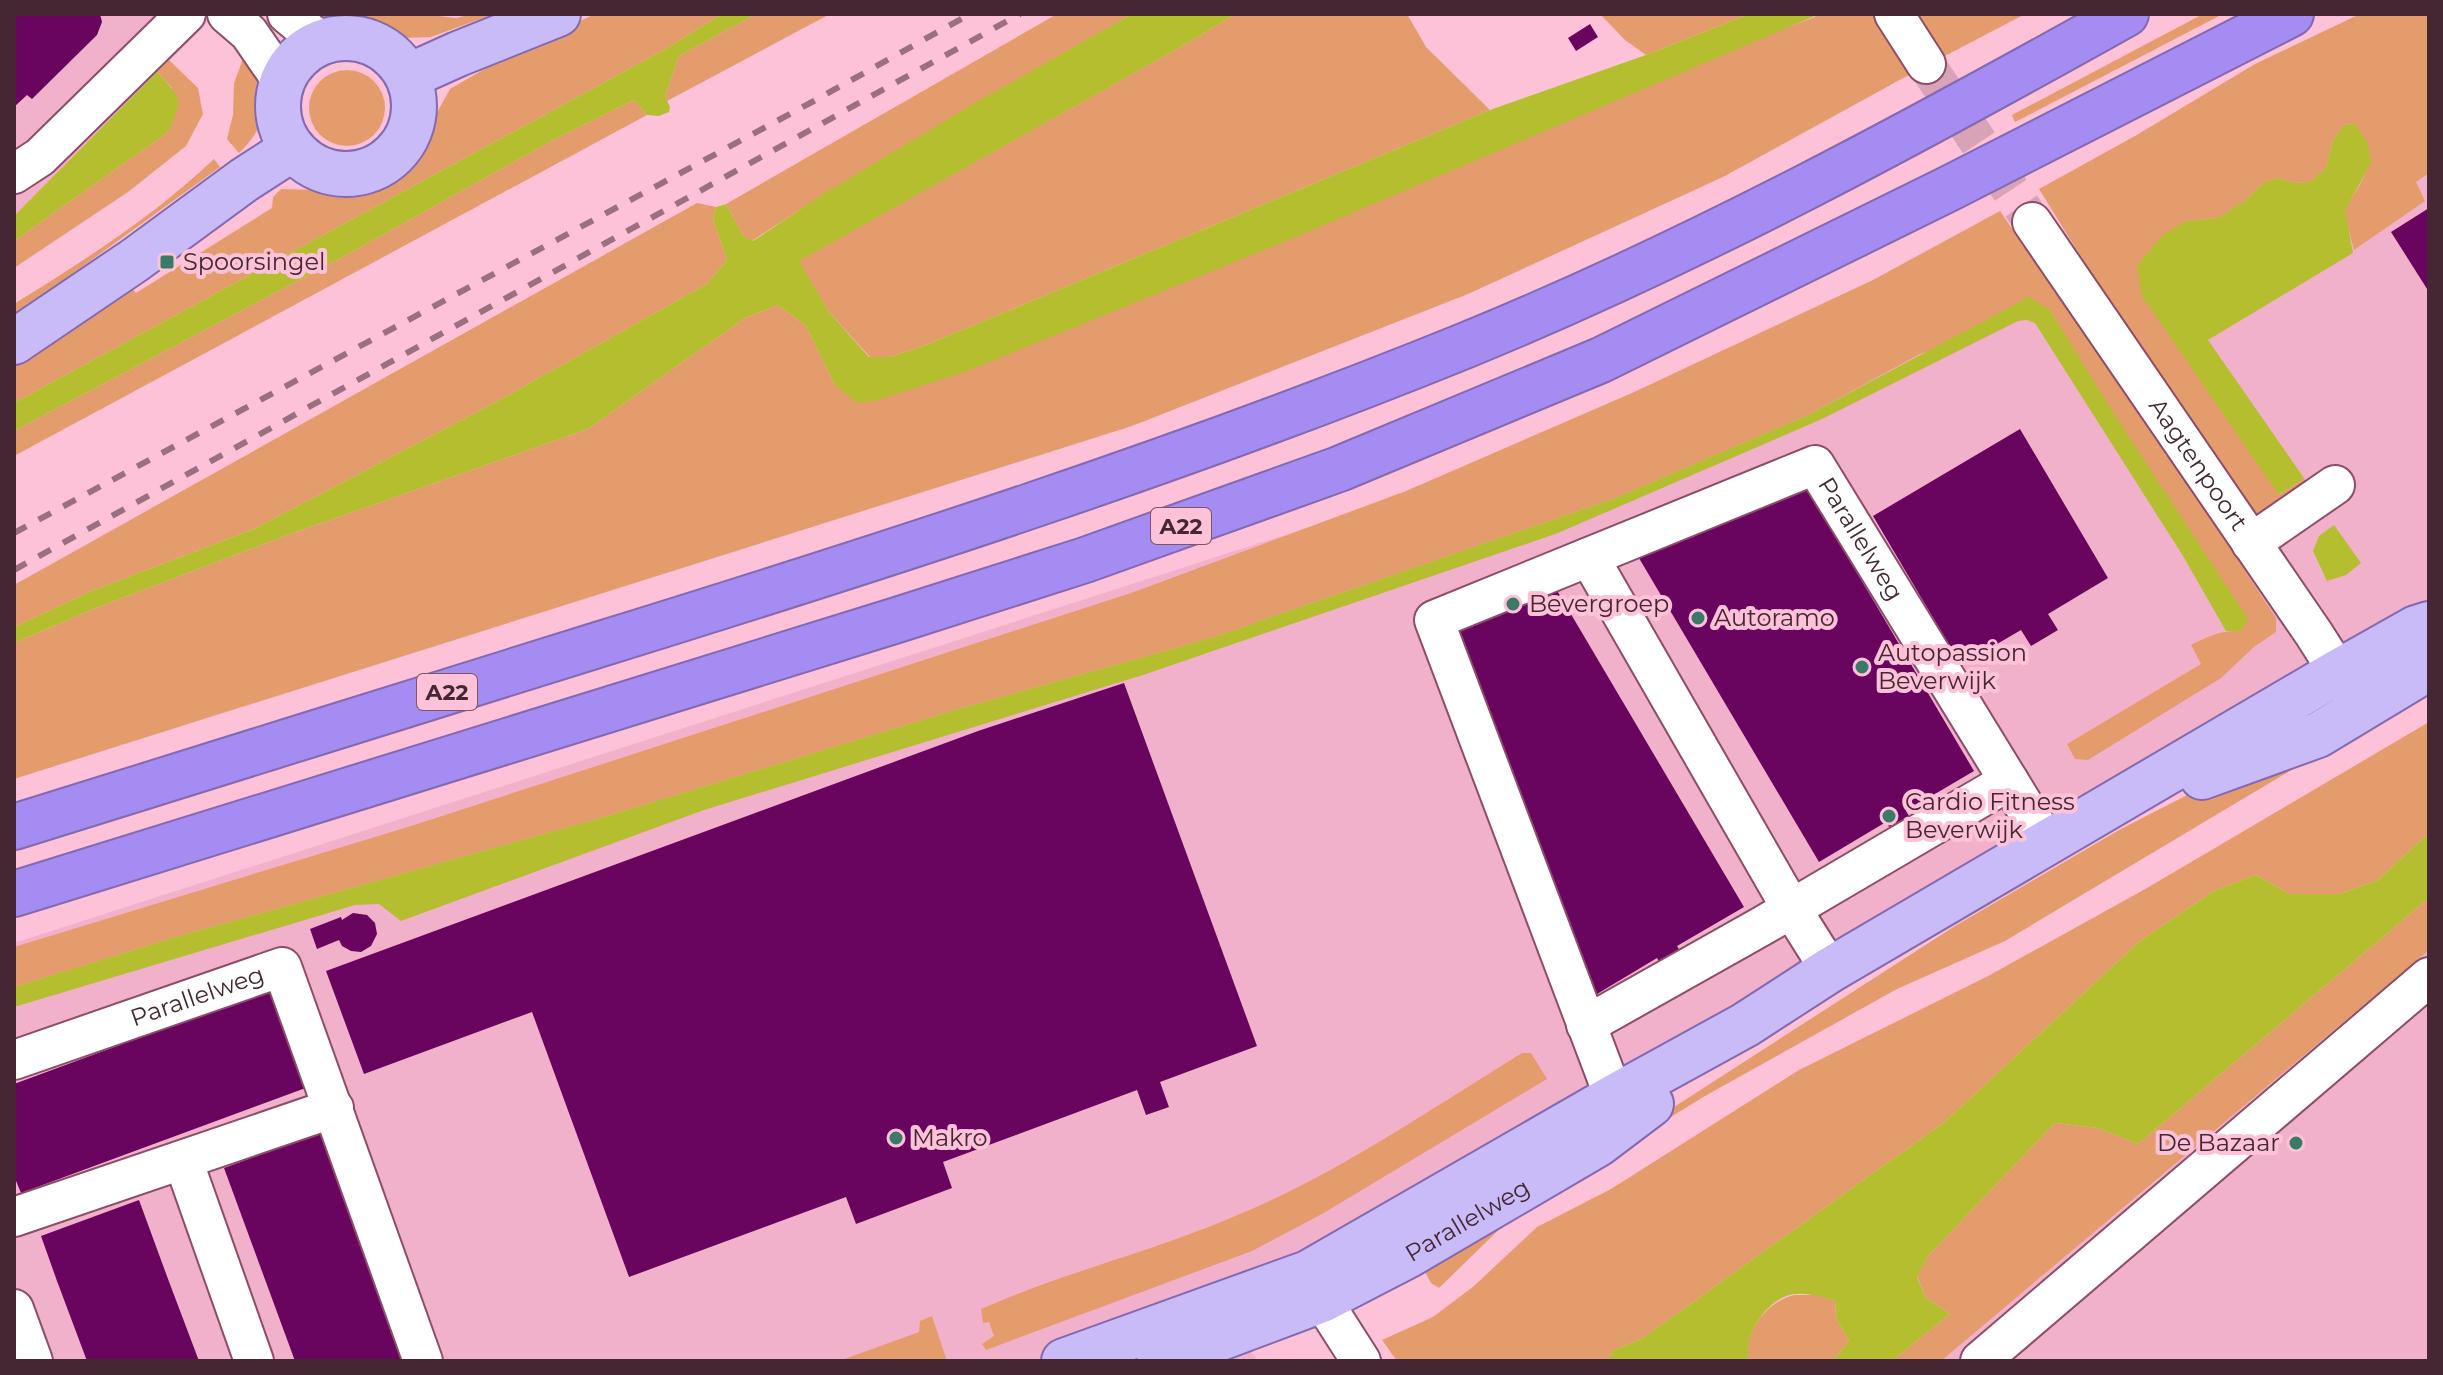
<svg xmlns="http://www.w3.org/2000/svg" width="2443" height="1375" font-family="Montserrat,sans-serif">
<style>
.built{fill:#f2b1cb}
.green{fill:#e59c6d}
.water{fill:#b4be2e}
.building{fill:#69045f}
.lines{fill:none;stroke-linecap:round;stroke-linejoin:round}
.minor-tunnel{stroke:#d8a2b7;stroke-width:38;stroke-dasharray:38 19;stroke-linecap:butt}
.minor-casing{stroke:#8d4c68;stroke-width:42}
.major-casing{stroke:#8369b0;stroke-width:48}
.highway-casing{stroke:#8369b0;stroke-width:48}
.minor{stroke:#fff;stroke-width:38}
.major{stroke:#c9baf8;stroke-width:44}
.highway{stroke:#a58cf3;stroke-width:44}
.rail{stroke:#9a6f80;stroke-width:6;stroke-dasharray:14 14;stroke-linecap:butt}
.poi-dot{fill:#3a7a68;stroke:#fdc1d8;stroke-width:3}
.labels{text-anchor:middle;stroke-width:8;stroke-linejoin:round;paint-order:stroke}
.shield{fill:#fdc1d8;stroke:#7c5564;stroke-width:2}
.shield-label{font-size:22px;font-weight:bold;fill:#442733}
.poi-label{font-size:24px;fill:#442733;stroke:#fdc1d8;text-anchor:start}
.street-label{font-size:24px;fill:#442733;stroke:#fdc1d8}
</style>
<rect width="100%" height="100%" fill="#fdc1d8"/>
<g class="built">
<path d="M14 14H216L14 216Z"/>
<path d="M2429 45V614L1745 1025 1214 1298 1258 1361H14V943L1752 385Z"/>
<path d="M2429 924V1361H1897Z"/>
</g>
<g class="green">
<path d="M307 14H422L456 18 473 14H494L431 37 404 38 354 24 318 21Z"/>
<path d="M595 14H722L662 51 14 403V362L128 284 136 293 272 208 273 197 281 189 364 191 392 180 419 156 434 118 450 89 514 52Z"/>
<path d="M756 14H830L667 101 665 96 679 56Z"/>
<path d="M1057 14H1132C1004 88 875 159 752 241L744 237 726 204Z"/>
<path d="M1235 14H1407L1426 47 1490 110 926 345 890 357H870L829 312 798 261 1193 40Z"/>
<path d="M1600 14H1749L1646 55 1625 40Z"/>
<path d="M1815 14H1878L1916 71 1723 177 1468 294 1132 426 14 779V643L96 608 285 536 588 429 745 318 778 305 806 326 835 385 1815 17Z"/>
<path d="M1917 14H2025L1945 56Z"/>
<path d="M2203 14H2223L2015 122 2012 115Z"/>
<path d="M2360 14H2429V173L2416 182 2425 201 2354 250 2344 211C2365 175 2381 161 2355 124L2344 125 2333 140 2326 168 2310 182 2296 183 2277 178 2263 183 2245 201 2218 218 2186 221 2137 266 2279 495 2304 478 2311 487 2254 515 2133 340 2039 189 2135 136 2255 64Z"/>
<path d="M244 56C276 89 271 122 239 153L227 139 233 115 234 83Z"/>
<path d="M169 60 198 88 203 114 186 146 128 192 14 268V241L167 133 172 88 157 72Z"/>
<circle cx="347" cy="108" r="38"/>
<path d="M634 100 647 115 14 456V431L343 257 553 140Z"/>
<path d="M214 159 220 167 14 316V304C84 261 155 215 214 159Z"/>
<path d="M697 203 716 207 713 219 727 260 707 284 496 402 254 529 89 592 14 627V585Z"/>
<path d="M2000 211 2057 295 2077 314 2276 618V632L2254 647 2221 678 2088 760 2075 759 2067 744 2201 664 2191 645C2208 636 2221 630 2241 631L2050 310 1920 354 1808 415 1613 499 1211 638 962 708 601 818 176 937 14 987V947L411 826 1134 592 1406 491 1632 393 1873 280Z"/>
<path d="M2429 722V833L2378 880 2340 894H2290L2256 875 2214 891 2141 940 1946 1121 1643 1338 1612 1351 1608 1361H1397L1382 1340 1433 1317 1474 1286 1537 1227 1611 1189 1799 1070 1990 975 2147 888Z"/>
<path d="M2303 763 2005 941 1897 989 1705 1096 1518 1211 1439 1288 1431 1283 1425 1272 1429 1257 1587 1163 1955 926 2119 830 2197 790Z"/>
<path d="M2429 898V950L1941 1361H1892L1950 1314 1926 1298 1917 1276 1928 1256 2055 1123 2098 1128 2138 1144Z"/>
<path d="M1522 1053H1531L1547 1079 1322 1214 1252 1251 986 1350 982 1344 994 1336 989 1322 983 1323 981 1309C1060 1274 1146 1253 1226 1220 1331 1178 1426 1112 1522 1053Z"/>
<path d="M1795 1295H1816L1835 1301 1836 1318 1849 1341 1833 1361H1749C1742 1333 1768 1300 1795 1295Z"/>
<path d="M932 1316 947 1361H839L919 1332 920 1321Z"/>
</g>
<g class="water">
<path d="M722 14H756L679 56 665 96 670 107 669 112 659 116 647 115 634 100 553 140 343 257 14 431V403L662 51Z"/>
<path d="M1132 14H1235L1193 40 799 261 829 312 869 357H890L926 345 1490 110 1646 55 1749 14H1815V16L1303 234 965 372 874 401 857 403 835 385 806 326 778 305 745 318 588 429 285 536 96 608 14 643V627L89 592 254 529 496 402 707 284 727 260 713 219 716 207 726 204 744 237 753 241 828 191 968 107Z"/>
<path d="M157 72C182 99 184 100 167 133L14 241V216Z"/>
<path d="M2355 124 2367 141 2371 163 2345 210 2353 253 2208 340 2304 478 2279 495 2142 296 2137 266 2164 234 2186 221 2218 218 2245 201 2263 183 2277 178 2296 183 2310 182 2326 168 2333 140 2344 125Z"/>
<path d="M2029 297 2050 310 2113 412 2248 619 2241 631H2226L2183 556 2035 323 2027 320 2018 321 1822 419 1558 533 1143 675 704 810 401 921 379 904 355 905 14 1007V987L176 937 601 818 962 708 1211 638 1613 499 1808 415Z"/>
<path d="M2334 525 2361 563 2346 575 2327 581 2313 551 2319 536Z"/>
<path d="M2429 833V898L2138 1144 2098 1128 2055 1123 1928 1256 1917 1277 1926 1298 1950 1314 1892 1361H1833L1849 1341 1836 1318 1835 1301C1820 1296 1799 1290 1784 1297 1762 1307 1743 1338 1749 1361H1608L1612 1351 1643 1338 1946 1121 2141 940 2214 891 2256 875 2290 894H2340L2378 880Z"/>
</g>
<g class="building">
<path d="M14 14H100L102 22 97 35 32 99 27 95 14 107Z"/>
<path d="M1590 24 1598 37 1576 51 1568 38Z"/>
<path d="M2429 208V292L2391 232Z"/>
<path d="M2020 429 2108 578 2048 614 2058 630 2031 646 2021 630 1961 665 1873 516Z"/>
<path d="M1801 478 1974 771 1906 811 1909 816 1889 827 1886 822 1819 862 1633 548Z"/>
<path d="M1552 582 1744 907 1677 946 1680 951 1660 963 1657 958 1587 1000 1452 624Z"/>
<path d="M1124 683 1257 1046 1160 1082 1169 1107 1146 1115 1137 1090 943 1162 952 1188 856 1224 846 1197 629 1277 532 1012 364 1074 326 971 978 731Z"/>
<path d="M353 913 367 915 375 923 377 934 371 946 361 952 351 951 342 946 339 940 317 949 310 929 341 917 342 920Z"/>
<path d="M274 988 311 1086 21 1193 14 1176V1084Z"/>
<path d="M323 1132 408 1361H295L224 1168Z"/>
<path d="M139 1200 168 1279 199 1361H87L57 1281 41 1236Z"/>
</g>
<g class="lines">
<path class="minor-tunnel" d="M1926 64 2032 222"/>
<g class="minor-casing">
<g id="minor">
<path d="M227 14 249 33 282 81"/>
<path d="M287 14 321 42"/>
<path d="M1894 14 1926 64"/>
<path d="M14 174 40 157 186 14"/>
<path id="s1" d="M2032 222 2314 634 2354 697"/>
<path d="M2251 543 2335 485"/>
<path d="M1589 557 1791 908 1830 970"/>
<path d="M1586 1025 1762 926 2009 781"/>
<path id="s2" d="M14 1060 282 967 423 1361"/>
<path id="s3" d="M1614 1097 1434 620 1815 465 2047 843"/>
<path d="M183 1160 254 1361"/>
<path d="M14 1217 334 1108"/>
<path d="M1309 1274 1322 1300 1361 1361"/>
<path d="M14 1309 33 1361"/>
<path d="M1980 1361 2429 977"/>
</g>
</g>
<g class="major-casing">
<g id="major">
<circle cx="346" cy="106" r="68"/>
<path d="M409 76 458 54 558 14"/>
<path d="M14 342 135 260 244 180 292 149"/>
<path d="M2202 777 2318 735 2429 668"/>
<path d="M1064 1361 1308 1273 1614 1097 1745 1025 1830 970 2338 672 2416 628 2429 624"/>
<path id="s4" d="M1159 1361 1322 1300 1407 1256 1598 1144 1651 1104"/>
</g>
</g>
<g class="highway-casing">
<g id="highway">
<path d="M14 827C206 767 399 707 591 647 885 556 1178 462 1464 346 1692 253 1911 134 2126 14"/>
<path d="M14 894 897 620 1085 560 1339 469 1601 360 1950 188 2291 14"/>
</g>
</g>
<use href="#minor" class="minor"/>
<use href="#major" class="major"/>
<use href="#highway" class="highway"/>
<g class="rail">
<path d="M14 533 812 102 970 14"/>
<path d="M14 570 1020 14"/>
</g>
</g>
<g class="poi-dot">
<rect x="159" y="254" width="16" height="16" rx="4"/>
<circle cx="1513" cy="604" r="8"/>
<circle cx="1698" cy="618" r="8"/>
<circle cx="1862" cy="667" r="8"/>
<circle cx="1889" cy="816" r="8"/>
<circle cx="896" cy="1138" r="8"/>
<circle cx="2296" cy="1143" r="8"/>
</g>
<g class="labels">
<g class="shield">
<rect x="1151" y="508" width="60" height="36" rx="6"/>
<rect x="417" y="674" width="60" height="36" rx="6"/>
</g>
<g class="shield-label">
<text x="1181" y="534">A22</text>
<text x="447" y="700">A22</text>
</g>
<g class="poi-label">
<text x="183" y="270">Spoorsingel</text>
<text x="1529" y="612">Bevergroep</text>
<text x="1714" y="626">Autoramo</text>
<text x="1878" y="661">Autopassion<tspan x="1878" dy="28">Beverwijk</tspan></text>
<text x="1905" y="810">Cardio Fitness<tspan x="1905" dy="28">Beverwijk</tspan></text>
<text x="912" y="1146">Makro</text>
<text x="2280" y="1151" text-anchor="end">De Bazaar</text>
</g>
<g class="street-label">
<text dy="8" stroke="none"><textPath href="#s1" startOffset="294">Aagtenpoort</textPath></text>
<text dy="8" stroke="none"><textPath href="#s3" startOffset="1008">Parallelweg</textPath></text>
<text dy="8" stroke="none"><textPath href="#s2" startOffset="194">Parallelweg</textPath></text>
<text dy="8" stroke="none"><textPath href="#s4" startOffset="340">Parallelweg</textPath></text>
</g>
</g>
<rect width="2443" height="1375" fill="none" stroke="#442733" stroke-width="32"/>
</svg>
